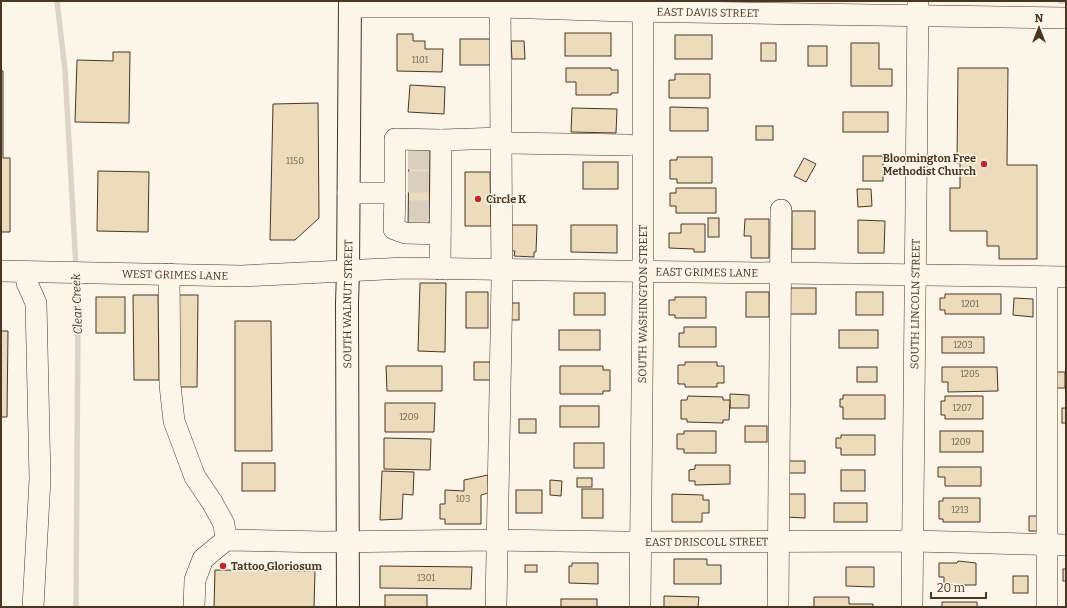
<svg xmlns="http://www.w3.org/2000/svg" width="1067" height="608" font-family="Bitter,serif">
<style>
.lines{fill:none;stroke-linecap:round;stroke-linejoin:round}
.stream{stroke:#dcd4c6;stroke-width:5.5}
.building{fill:#ecdcbc;stroke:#4a3520}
.minor-tunnel{stroke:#d8cfc1;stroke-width:21;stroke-dasharray:21 10;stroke-linecap:butt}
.minor-casing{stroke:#4a3520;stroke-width:22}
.major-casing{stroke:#4a3520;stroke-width:24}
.minor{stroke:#fbf6e9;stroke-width:21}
.major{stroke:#fbf6e9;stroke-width:22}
.poi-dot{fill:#c62828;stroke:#fbf6e9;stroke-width:1.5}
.labels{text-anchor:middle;stroke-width:3;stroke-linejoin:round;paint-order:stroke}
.number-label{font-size:9px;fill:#725f47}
.street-label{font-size:11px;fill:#4a3520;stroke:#fbf6e9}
.poi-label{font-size:11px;font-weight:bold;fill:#4a3520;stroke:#fbf6e9;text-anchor:start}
.water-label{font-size:12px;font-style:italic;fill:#4a3520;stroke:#fbf6e9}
</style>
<rect width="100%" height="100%" fill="#fbf6e9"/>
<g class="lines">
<g class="stream">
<path d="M57 1 65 70 76 268"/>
<path d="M1060 1H1066"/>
<path d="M76 607 78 317 76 277"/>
</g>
</g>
<g class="building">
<rect x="565" y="33" width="46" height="23"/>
<path d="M397 34H413V41H425V49H443L442 72 397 71Z"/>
<rect x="675" y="35" width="37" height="24"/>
<rect x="460" y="39" width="37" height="26"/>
<path d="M511 41H524L525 59H512Z"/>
<rect x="761" y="43" width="15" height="18"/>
<path d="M851 43H879V69H892V86H851Z"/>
<rect x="808" y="46" width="19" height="20"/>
<path d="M113 52H130L129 123 75 122 77 60 113 61Z"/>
<path d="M566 68H611V70H618V93H611V95H576V82H566Z"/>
<path d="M958 68H1008L1007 165H1037V259H999V246H987V231H950V188H960V163H957Z"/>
<path d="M1 71H3V158H10V232H1Z"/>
<path d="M675 74H710V98H669V80H675Z"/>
<path d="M410 85 445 87 444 114 408 112Z"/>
<path d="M318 103 319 218 295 240H270L273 104Z"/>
<path d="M670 107 708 108V131H670Z"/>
<path d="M572 108 617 109 616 133 571 132Z"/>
<rect x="843" y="112" width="45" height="20"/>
<rect x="756" y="126" width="17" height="14"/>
<path d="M409 147H430L429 230H408Z"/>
<rect x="863" y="156" width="20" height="25"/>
<path d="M677 157H712V183H677V179H670V160H677Z"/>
<path d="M804 158 816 164 806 182 794 176Z"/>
<rect x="583" y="162" width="35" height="27"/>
<path d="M98 171 149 172 148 232 97 231Z"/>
<path d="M465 172H490L491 226H465Z"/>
<path d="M676 188H716V213H676V206H670V193H676Z"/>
<path d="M857 189H871L872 206 858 207Z"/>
<rect x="792" y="211" width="23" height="38"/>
<rect x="708" y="218" width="11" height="19"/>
<path d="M745 219H769V258H751V236H744Z"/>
<path d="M858 220 885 221 884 253H858Z"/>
<path d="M681 224H705V252H694V249L669 248V233H681Z"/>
<path d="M511 225H537L536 252H534V257L514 256 515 251H511Z"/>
<path d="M571 225H617V253L571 252Z"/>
<path d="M420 283H446L445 352 418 351Z"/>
<rect x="788" y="288" width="28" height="26"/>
<rect x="466" y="292" width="22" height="36"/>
<rect x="746" y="292" width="23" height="25"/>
<rect x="856" y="292" width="27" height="23"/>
<rect x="574" y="293" width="31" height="22"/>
<path d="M945 294H1001V314H945V310H940V298H945Z"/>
<path d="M133 295H158L159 380H134Z"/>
<path d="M173 295H198L197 387H172Z"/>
<rect x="96" y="297" width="29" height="36"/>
<path d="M675 297H706V318H675V315H669V300H675Z"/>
<path d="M1014 298 1033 299V317L1013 315Z"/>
<rect x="505" y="303" width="14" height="17"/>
<path d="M235 321H271L272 451H235Z"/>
<path d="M684 327H716V347H679V333H684Z"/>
<rect x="559" y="330" width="41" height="20"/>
<rect x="839" y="330" width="39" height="18"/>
<path d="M1 331H8L7 417H1Z"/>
<rect x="942" y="337" width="42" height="16"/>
<rect x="474" y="362" width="18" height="18"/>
<path d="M685 362H717V366H724V383H717V387H685V384H678V365H685Z"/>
<path d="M386 366H442V391H387Z"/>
<path d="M560 366H603V370H610V391H603V394H560Z"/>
<rect x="857" y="367" width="20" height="15"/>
<path d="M942 367H997L998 391 948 392V382H942Z"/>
<rect x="1052" y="372" width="13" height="16"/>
<path d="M730 394 749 395V408H730Z"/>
<path d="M843 395H885V419H843V407H840V399H843Z"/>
<path d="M688 396 723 397V400H730L729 420H723V423L687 422V419H681V400H687Z"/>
<path d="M945 396H983V419H945V415H941V401H945Z"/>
<path d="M385 403H435L434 432H385Z"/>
<rect x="560" y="406" width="39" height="21"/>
<rect x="1062" y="408" width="4" height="15"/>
<rect x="519" y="419" width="17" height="14"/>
<rect x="745" y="426" width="22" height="16"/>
<path d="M684 431H716V453H684V449H677V434H684Z"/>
<rect x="940" y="431" width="43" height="21"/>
<path d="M841 435H875V455H841V448H836V438H841Z"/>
<path d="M384 438 431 439 430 470 384 469Z"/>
<rect x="574" y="443" width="30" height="25"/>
<rect x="788" y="461" width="17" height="12"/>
<rect x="242" y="463" width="33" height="28"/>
<path d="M695 465H730V484L695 485V481H689V470L695 469Z"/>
<path d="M938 467H981V486H945V477H938Z"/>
<rect x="841" y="470" width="24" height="21"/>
<path d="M382 471 414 472 413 495 403 494 402 519 380 520Z"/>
<path d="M488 475V493L481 495V524H445V519H440V504H445V490L464 491V480Z"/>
<rect x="577" y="478" width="15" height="9"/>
<path d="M550 480 562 481 561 496 550 495Z"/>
<rect x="582" y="489" width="21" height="29"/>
<rect x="516" y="490" width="26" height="23"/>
<path d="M672 494 703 495V500H709V513H702V522H672Z"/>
<path d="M786 494H805V518L786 517Z"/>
<path d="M943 498H980V522H943V519H939V501H943Z"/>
<rect x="834" y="503" width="33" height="19"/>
<path d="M1029 516H1044L1043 531H1029Z"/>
<path d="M674 559H707V565H721V584H674Z"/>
<path d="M958 561 976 563V585H944V577H939V563H957Z"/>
<path d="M572 563H598V584L569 583V566H572Z"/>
<rect x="525" y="565" width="12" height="7"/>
<path d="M380 566 472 567 471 589 380 588Z"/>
<path d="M846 567H874V587L846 586Z"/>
<rect x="1063" y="569" width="3" height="12"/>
<path d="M215 570 315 571 314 607H214Z"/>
<rect x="1013" y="576" width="15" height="17"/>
<rect x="385" y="595" width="42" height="12"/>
<path d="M664 596 699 597 698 607H664Z"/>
<path d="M814 597H849V604H873V607H814Z"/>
<rect x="561" y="599" width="36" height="8"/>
<path d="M942 602H977V607H935H942Z"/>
</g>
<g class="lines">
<g class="minor-tunnel">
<path d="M408 159H430"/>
<path d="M408 182H429"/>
<path d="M409 211H429"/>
</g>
<g class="minor-casing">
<g id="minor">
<path id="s1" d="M350 7H500L625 11 1066 18"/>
<path d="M501 143 628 145"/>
<path d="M348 193H395V139L441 140 501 138"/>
<path d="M395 193 394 229 405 233 440 234"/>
<path d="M440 269 441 140"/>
<path id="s2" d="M1 271 241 276 405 268 1066 277"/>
<path d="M26 272 27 283 36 303 40 479 33 607"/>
<path d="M169 274 170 385 174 421 195 477 212 502 224 524 226 540"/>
<path d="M1047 277V607"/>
<path id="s3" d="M194 607 195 580 203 559 226 540 324 542 497 540 623 542 913 541 1066 545"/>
<path d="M496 607 502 281 500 1"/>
<path id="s4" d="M640 607 643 284V1"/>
<path d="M778 607 781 210"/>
<path id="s5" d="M912 607 918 1"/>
</g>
</g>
<g class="major-casing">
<g id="major">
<path id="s6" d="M348 607 347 303 348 271 350 1"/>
</g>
</g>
<use href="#minor" class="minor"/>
<use href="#major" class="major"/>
</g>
<g class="poi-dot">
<circle cx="984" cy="164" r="4"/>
<circle cx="478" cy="199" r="4"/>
<circle cx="223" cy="566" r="4"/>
</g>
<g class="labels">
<g class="number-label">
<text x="420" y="63">1101</text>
<text x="295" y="164">1150</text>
<text x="970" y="307">1201</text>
<text x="963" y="348">1203</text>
<text x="970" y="377">1205</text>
<text x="962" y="411">1207</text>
<text x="409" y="420">1209</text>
<text x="961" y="445">1209</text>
<text x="463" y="502">103</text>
<text x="960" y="513">1213</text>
<text x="426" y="581">1301</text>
</g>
<g class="street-label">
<text dy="4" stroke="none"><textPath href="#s1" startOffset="358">EAST DAVIS STREET</textPath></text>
<text dy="4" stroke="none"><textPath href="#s2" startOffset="706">EAST GRIMES LANE</textPath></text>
<text dy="4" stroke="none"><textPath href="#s2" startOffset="174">WEST GRIMES LANE</textPath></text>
<text dy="4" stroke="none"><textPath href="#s6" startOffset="303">SOUTH WALNUT STREET</textPath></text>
<text dy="4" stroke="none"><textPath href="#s4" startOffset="303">SOUTH WASHINGTON STREET</textPath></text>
<text dy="4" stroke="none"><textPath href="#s5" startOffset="303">SOUTH LINCOLN STREET</textPath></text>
<text dy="4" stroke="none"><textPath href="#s3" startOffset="560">EAST DRISCOLL STREET</textPath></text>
</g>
<g class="poi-label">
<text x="976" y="162" text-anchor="end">Bloomington Free<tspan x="976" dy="13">Methodist Church</tspan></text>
<text x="486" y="203">Circle K</text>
<text x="231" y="570">Tattoo Gloriosum</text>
</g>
<g class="water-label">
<text transform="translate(77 304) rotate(-92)" y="4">Clear Creek</text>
</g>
</g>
<rect width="1067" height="608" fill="none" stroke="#4a3520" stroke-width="4"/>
<g transform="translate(1039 28)" stroke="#fbf6e9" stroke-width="3" paint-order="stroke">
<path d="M0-3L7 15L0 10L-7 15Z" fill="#4a3520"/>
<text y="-6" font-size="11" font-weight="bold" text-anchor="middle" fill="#4a3520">N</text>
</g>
<path d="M931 592v6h55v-6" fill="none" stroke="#4a3520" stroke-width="2"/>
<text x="937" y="592" font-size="12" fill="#4a3520" stroke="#fbf6e9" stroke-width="3" paint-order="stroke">20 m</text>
</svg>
